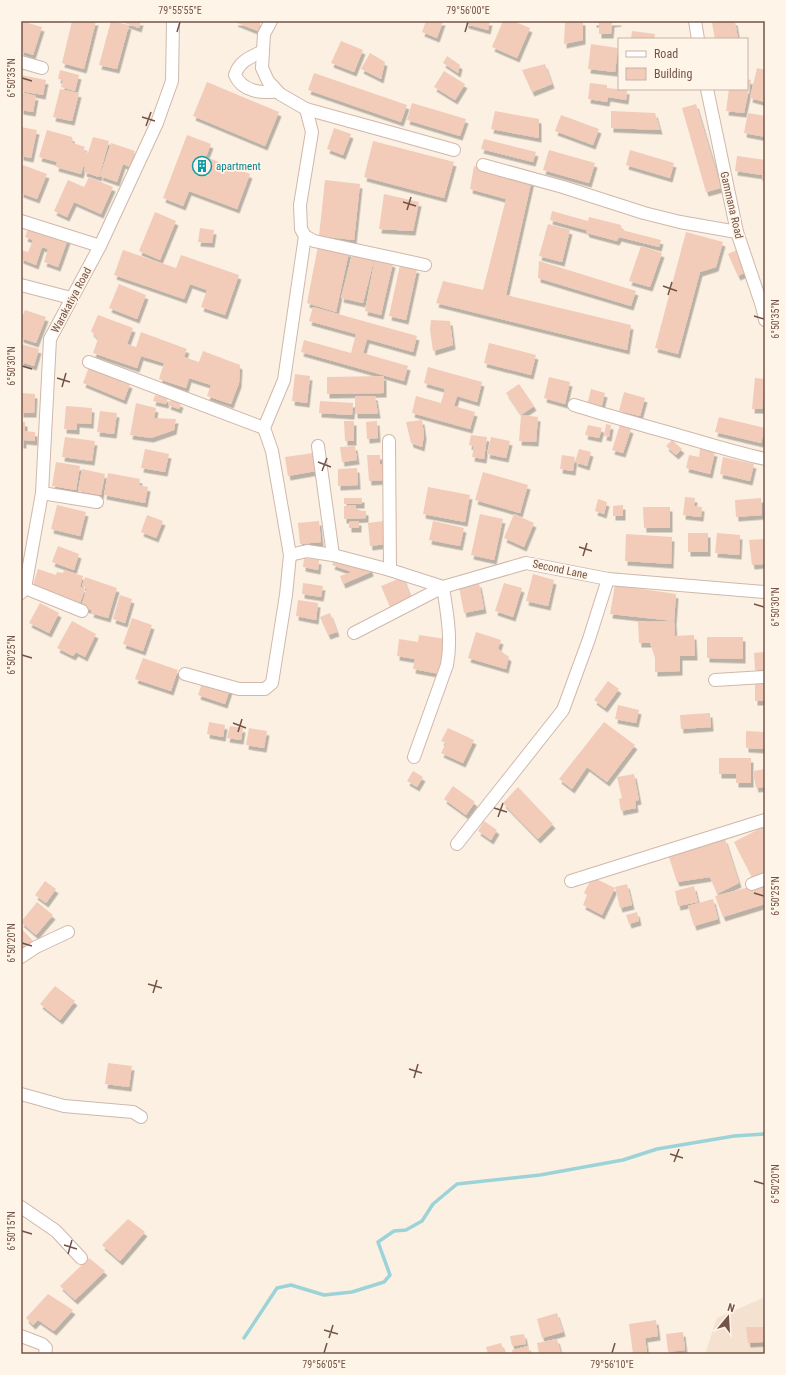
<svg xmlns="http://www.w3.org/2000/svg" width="786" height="1375" font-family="'Roboto Condensed',sans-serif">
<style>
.residential{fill:#f4e1d0}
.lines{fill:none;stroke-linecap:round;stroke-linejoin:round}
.stream{stroke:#9cd3d8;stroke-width:3.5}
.building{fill:#f2cbb9;filter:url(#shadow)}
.minor-casing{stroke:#d0b8ab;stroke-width:14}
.minor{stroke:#fff;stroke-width:12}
.ticks{fill:none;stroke:#745448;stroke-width:1.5}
.labels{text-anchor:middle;stroke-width:3.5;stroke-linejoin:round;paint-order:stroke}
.culture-label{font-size:11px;fill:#0d838f;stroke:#fff4e8;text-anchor:start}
.street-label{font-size:11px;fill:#745448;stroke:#fff4e8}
.neatline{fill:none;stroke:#745448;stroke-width:1.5}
.ticks-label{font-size:10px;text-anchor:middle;fill:#745448}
</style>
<defs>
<filter id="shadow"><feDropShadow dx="2.5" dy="4.5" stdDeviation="0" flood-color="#0004"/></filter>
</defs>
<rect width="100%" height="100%" fill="#fcf0e2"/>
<path class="residential" d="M765 1297V1354H705L717 1318Z"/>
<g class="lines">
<path class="stream" d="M244 1338 277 1288 291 1285 324 1295 352 1292 384 1282 390 1275 378 1242 394 1231 406 1230 422 1221 433 1204 457 1184 540 1175 623 1160 657 1149 734 1136 765 1134"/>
</g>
<g class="building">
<path d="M21 21 42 27 33 55 21 51Z"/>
<path d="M72 21H96L84 69 62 63Z"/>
<path d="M111 21 129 25 117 69 99 65Z"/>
<path d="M119 21H141L139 28Z"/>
<path d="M236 21H261L258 31 235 22Z"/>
<path d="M426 21H443L437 38 422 32Z"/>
<path d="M466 21H490L488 30 466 24Z"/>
<path d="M503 21H513L530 28 517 58 492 47Z"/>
<path d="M565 21H583V40L564 44Z"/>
<path d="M594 21H619V22L612 23 611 34H599V23H594Z"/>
<path d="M720 21H735L738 39H715L712 23Z"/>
<path d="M632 31 655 34 654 39H631Z"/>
<path d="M341 41 363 50 354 72 331 63Z"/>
<path d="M591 44 618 48 615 72 588 69Z"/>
<path d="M370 53 385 62 381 79 361 69Z"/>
<path d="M447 56 460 65 458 73 443 63Z"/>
<path d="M545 64 552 84 532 92 522 70Z"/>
<path d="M757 68 765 70V102L750 98Z"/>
<path d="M60 70 79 75 75 91 61 87 63 80 58 79Z"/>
<path d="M444 71 465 84 455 100 434 87Z"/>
<path d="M314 73 407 105 401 122 308 90Z"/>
<path d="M21 75 46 80 43 95 21 91Z"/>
<path d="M747 79 751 80 744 113 726 111 729 89H747Z"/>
<path d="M207 82 279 112 265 146 193 116Z"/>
<path d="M590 83 607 85V88L627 90 626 100 608 97 607 102 588 99Z"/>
<path d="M60 89 79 93 72 121 53 117Z"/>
<path d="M21 92 36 96 33 112 21 110Z"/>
<path d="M412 103 466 119 460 136 407 120Z"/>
<path d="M696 104 721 188 706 192 682 108Z"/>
<path d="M495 111 539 119V138L491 129Z"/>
<path d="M611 111 655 113 660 130 611 128Z"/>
<path d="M748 113 765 116V137L744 133Z"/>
<path d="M561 115 599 129 593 145 555 131Z"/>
<path d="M21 127 37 130 31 158 21 156Z"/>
<path d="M334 128 351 134 343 155 327 149Z"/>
<path d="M47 130 72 137 73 143 85 147 83 151 88 153 93 137 109 141 99 177 84 172 85 167H83L81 174 56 167 57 162 39 157Z"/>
<path d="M187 135 211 144 206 157 250 174 237 209 189 191 183 206 163 198Z"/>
<path d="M484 139 536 152 533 162 481 149Z"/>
<path d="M373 141 454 162 444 198 364 177Z"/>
<path d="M111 143 135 151 130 167 123 164 117 182 100 176Z"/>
<path d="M549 150 595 163 589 183 543 170Z"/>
<path d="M630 150 674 163 670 178 626 165Z"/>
<path d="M737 156 765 160V182L762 181V175L735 171Z"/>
<path d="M23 165 47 174 37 199 21 193V170Z"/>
<path d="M474 166 532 179 506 295 631 325 627 350 436 303 443 281 483 290 506 199 470 189Z"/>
<path d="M89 177 113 187 101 214 74 202 67 217 54 211 68 180 84 187Z"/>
<path d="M325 180 360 184 354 240 319 236Z"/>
<path d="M384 194 419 202 413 231 379 229Z"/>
<path d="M552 211 588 221 589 217 621 225 622 230 661 240 659 247 619 237 617 241 587 233 586 230 550 220Z"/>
<path d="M155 212 176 221 160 260 139 251Z"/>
<path d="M30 224 68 239 58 267 44 262 48 249 42 247 36 265 21 259V250L28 252 33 240 25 237Z"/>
<path d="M548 224 570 230 562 262 539 256Z"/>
<path d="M200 228 214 230 212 243 198 242Z"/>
<path d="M686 232 723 242 716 267 700 272 678 354 655 348Z"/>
<path d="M318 246 349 252 336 312 307 303Z"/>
<path d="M641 246 662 253 650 287 629 281Z"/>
<path d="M739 249 749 271 738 276 728 254Z"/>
<path d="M123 250 176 268 181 255 239 275 225 315 201 307 207 290 190 284 184 299 114 275Z"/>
<path d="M353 251 375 256 363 303 341 298Z"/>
<path d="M375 258 393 263 381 315 365 311Z"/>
<path d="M539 261 636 291 631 306 538 278Z"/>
<path d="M400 265 417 269 406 320 389 316Z"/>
<path d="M119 284 146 295 137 319 109 308Z"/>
<path d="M313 307 417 336 413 352 367 339 363 353 408 366 404 381 301 352 304 340 351 353 356 334 309 321Z"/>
<path d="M25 310 46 317 36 343 21 338V319Z"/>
<path d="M98 315 133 328 127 344 136 347 141 332 187 349 184 357 199 362 203 351 240 365 239 383 231 404 207 396 211 385 189 378 186 388 159 379 164 363 141 356 137 368 93 353 98 339 91 331Z"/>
<path d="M431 320 450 321 453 345 433 351 430 330Z"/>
<path d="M489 343 536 355 531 375 484 363Z"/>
<path d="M21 344 39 349 34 366 21 362Z"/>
<path d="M89 367 130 384 124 400 83 383Z"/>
<path d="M428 367 482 382 477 402 457 396 454 406 475 412 470 429 412 413 416 396 441 403 445 389 424 383Z"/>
<path d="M295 374 310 376 307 403 292 401Z"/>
<path d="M384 376V393L327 394V377Z"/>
<path d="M549 377 570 382 565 404 544 398Z"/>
<path d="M755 378 765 379 762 409H752Z"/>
<path d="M519 384 534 406 521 415 506 393Z"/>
<path d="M591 389 605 393 601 409 587 405Z"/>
<path d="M624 392 645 398 640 416 619 411Z"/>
<path d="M21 393 35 394 34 413H21Z"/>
<path d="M155 395 168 398 166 404 153 401Z"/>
<path d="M355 396H375L378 414H355Z"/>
<path d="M170 400 181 403 179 409 168 405Z"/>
<path d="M320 401 353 403 352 415 319 413Z"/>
<path d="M136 403 156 408 154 418 176 419 174 430 151 438 130 435Z"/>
<path d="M66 406 92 408 91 424 77 423V430L64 429Z"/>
<path d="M100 411 117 413 114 434 97 432Z"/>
<path d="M521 415 538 417 536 442 519 441Z"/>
<path d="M719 417 765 428 761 443 715 432Z"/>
<path d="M422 420 424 435 422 447 411 443 406 422Z"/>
<path d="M344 421H354V441H345Z"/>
<path d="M377 421 378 438 367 439 366 422Z"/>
<path d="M21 422H25V431L35 432V441L24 440V444H21Z"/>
<path d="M606 424 611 425 609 437 604 436Z"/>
<path d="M588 425 602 428 599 438 585 435Z"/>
<path d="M620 425 631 429 623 453 612 450Z"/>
<path d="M471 435 487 437 484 459 472 457 474 446 469 445Z"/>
<path d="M65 437 95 441 92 461 62 457Z"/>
<path d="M491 437 510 441 506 458 487 454Z"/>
<path d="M672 440 682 449 676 455 666 446Z"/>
<path d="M355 446 357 460 342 462 340 447Z"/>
<path d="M145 449 169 454 165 472 141 468Z"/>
<path d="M579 449 591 452 587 466 575 462Z"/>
<path d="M700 449 715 452 710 474 686 468 689 455 699 457Z"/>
<path d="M313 453 316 471 288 476 285 457Z"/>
<path d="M367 455H380V464H384L385 480 369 481Z"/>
<path d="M562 455 575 457 573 471 560 469Z"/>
<path d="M723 457 754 464 750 481 720 474Z"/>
<path d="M56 462 80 466 76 490 52 486Z"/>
<path d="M357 468 358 485 338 486V469Z"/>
<path d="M82 469 105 474 101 495 78 491Z"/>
<path d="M483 472 528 485 520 513 475 500Z"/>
<path d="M108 473 140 479 139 485 148 487 145 503 104 495Z"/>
<path d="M428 487 470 495 465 522 423 514Z"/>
<path d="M685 497 695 498 694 506 702 507 701 517 683 515Z"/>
<rect x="344" y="498" width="18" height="6"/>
<path d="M761 498 762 515 736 517 735 500Z"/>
<path d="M598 499 607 502 604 514 595 511Z"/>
<path d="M57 505 86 512 80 536 51 529Z"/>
<path d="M356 505V510L366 511V518L344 519V506Z"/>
<path d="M623 505V516H613V506Z"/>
<path d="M643 507H670V528H644Z"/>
<path d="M480 514 503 519 494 560 471 555Z"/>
<path d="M514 514 534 523 524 547 504 538Z"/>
<path d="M147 515 163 521 156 538 141 532Z"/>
<path d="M319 521 321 542 300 544 298 523Z"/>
<path d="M359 521V528H349V522Z"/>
<path d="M384 521 386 544 370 546 368 523Z"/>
<path d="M433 521 464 528 460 546 429 540Z"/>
<rect x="688" y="533" width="20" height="19"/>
<path d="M717 533 740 535 739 555 715 553Z"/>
<path d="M626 534 672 537 671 564 625 561Z"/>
<path d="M765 539V564L752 565 749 540Z"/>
<path d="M58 546 79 554 74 570 52 562Z"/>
<path d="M336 556 369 565 371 572 343 584 340 576 352 572 332 565Z"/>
<path d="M304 558 319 560 318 570 303 567Z"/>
<path d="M38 569 56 575 57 572 63 573 64 570 83 576 80 587 85 589 80 603 32 588Z"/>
<path d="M533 574 554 580 548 606 526 601Z"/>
<path d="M85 577 117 588 108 618 91 613 92 610 81 607 87 588 82 586Z"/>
<path d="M403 577 412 601 391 609 381 586Z"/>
<path d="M303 583 323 586 321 597 302 594Z"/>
<path d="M479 583 484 609 464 613 459 587Z"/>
<path d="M504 583 522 588 513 617 495 611Z"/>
<path d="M615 585 676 594 674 621 610 614Z"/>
<path d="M120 595 132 599 125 623 113 619Z"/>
<path d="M298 600 318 603 316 620 296 616Z"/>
<path d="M40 603 59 613 49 633 29 623Z"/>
<path d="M330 613 337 632 328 635 320 617Z"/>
<path d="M132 618 152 625 143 651 123 644Z"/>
<path d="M72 621 96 634 85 657 76 652 73 656 57 648Z"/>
<path d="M674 621 675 636 694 635 695 656H680V671L655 672V658L650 643H639L638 622Z"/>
<path d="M476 632 501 640 498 649 509 657 506 669 468 658Z"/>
<path d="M419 635 446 639 440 674 413 669 415 659 397 656 399 639 418 642Z"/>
<path d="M707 637H743V659L707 658Z"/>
<path d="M765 652V669L755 670 754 653Z"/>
<path d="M143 658 178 670 171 691 135 679Z"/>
<path d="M203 680 230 689 225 704 198 695Z"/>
<path d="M608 681 619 689 605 708 594 700Z"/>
<rect x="755" y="683" width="10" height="18"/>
<path d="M618 705 639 710 636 723 615 719Z"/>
<path d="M710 713 711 727 681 729 680 715Z"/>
<path d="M209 722 225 725 223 737 207 734Z"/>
<path d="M604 722 635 745 607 782 587 767 572 789 559 779Z"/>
<path d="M230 726 243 728 241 740 227 738Z"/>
<path d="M249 728 267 731 264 748 246 745Z"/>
<path d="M448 728 474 740 463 763 441 753 446 743 441 741Z"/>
<path d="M746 731 765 732V749L746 748Z"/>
<path d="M719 758H751V783H736V774H719Z"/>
<path d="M765 769V787L756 788 753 771Z"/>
<path d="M413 771 423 777 417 787 407 781Z"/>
<path d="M634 774 639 800 635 801 636 808 621 811 619 799 622 798 617 777Z"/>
<path d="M453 786 475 802 466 815 444 799Z"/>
<path d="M518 787 553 824 538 839 503 803Z"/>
<path d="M484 821 497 830 491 840 478 831Z"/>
<path d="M765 826V874L753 879 734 842Z"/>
<path d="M725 839 739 883 717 894 710 877 677 882 668 854Z"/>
<path d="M592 877 615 888 602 915 583 905 587 895 584 893Z"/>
<path d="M45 881 56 889 46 903 35 895Z"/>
<path d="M765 883V904L723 917 715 896Z"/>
<path d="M627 884 632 905 620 908 615 887Z"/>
<path d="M694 886 698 902 678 906 675 891Z"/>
<path d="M713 899 718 919 694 926 688 906Z"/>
<path d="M37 902 53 915 36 935 21 922Z"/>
<path d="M637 912 639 921 629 924 626 915Z"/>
<path d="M21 928 33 941 21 951Z"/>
<path d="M55 986 75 1001 60 1020 40 1004Z"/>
<path d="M108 1063 132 1066 129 1087 105 1084Z"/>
<path d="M128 1219 145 1232 120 1261 102 1245Z"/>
<path d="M89 1258 105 1271 75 1300 60 1286Z"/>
<path d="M48 1294 73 1310 54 1331 38 1320 33 1325 26 1318Z"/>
<path d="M557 1313 563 1332 542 1338 537 1319Z"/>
<path d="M656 1320 658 1336 645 1338 647 1352 633 1354 629 1324Z"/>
<path d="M746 1327H765V1342L748 1343Z"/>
<path d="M683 1332 685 1350 668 1352 666 1334Z"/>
<path d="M524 1334 526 1344 512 1346 510 1336Z"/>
<path d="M557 1339 561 1354H539L537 1343Z"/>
<path d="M501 1343 505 1354H488L486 1347Z"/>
<path d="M528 1346 530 1354H513L512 1350Z"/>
</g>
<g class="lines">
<g class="minor-casing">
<g id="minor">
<path d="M271 21 264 34 262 68 268 81 280 94 306 109 312 132 300 205 301 229 305 236 314 241 425 265"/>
<path d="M695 21 698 39"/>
<path d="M263 51C251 57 239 61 235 75 242 91 261 94 277 91"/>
<path d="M21 62 42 68"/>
<path d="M707 89 737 232 762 306 765 320"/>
<path d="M306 109 454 150"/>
<path d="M483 165 563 187 644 213 680 222 737 232"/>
<path d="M21 221 100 246"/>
<path d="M21 285 71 298"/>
<path d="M89 362 264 428"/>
<path d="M574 405C602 414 629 421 656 429 693 439 728 451 765 459"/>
<path d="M389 441 390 570"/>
<path d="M318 446 333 555"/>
<path d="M42 493 97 502"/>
<path d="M290 555 307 551 333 555 390 570 443 587 526 563 608 579 765 592"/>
<path d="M25 588 82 611"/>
<path d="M21 593 25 588 42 493 50 339 100 246 157 123 172 81 173 21"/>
<path d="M354 633 443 587C447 613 452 639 447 665L414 757"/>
<path d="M185 674 239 689H265L272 683 286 595 290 555 272 451 264 428 284 380 305 236"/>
<path d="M715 680 765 677"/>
<path d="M457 844 563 710 589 639 608 579"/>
<path d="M571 881 765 820"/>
<path d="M752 884 765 879"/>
<path d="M21 957 36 947 68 932"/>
<path d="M21 1094 64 1106 133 1112 141 1117"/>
<path d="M21 1207 56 1231 81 1258"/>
<path d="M21 1336 42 1344 46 1348 45 1354"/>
</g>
</g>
<use href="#minor" class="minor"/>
</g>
<path class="ticks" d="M177 32 180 22M465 32 468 22M22 78 32 81M142 117 155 121M146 126 151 112M403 202 416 206M407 210 411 197M663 286 677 291M668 295 672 282M754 316 764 319M22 366 32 369M57 378 70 382M62 387 66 373M318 462 331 467M322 471 327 458M579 547 592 551M583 556 587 543M754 604 764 607M22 655 32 658M233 723 246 728M238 732 242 719M494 808 507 812M498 817 503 803M754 893 764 896M22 943 32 946M148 984 162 988M153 993 157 980M409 1069 422 1073M414 1078 418 1064M670 1154 683 1158M674 1162 679 1149M754 1181 764 1184M22 1231 32 1234M64 1245 77 1249M68 1254 72 1240M324 1330 338 1334M329 1338 333 1325M324 1353 327 1343M612 1353 615 1343"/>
<defs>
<g id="building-ring" transform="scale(1)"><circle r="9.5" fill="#fff4e8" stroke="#0f9aa8" stroke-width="1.5"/><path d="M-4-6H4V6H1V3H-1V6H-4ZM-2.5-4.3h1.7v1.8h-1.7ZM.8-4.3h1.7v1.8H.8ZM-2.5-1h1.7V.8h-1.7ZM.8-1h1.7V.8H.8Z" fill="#0f9aa8"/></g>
</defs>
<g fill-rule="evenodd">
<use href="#building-ring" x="202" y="166"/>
</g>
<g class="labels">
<g class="culture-label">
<text x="216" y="170">apartment</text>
</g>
<g class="street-label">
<text transform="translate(732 205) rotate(77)" y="4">Gammana Road</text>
<text transform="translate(71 300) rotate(-62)" y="4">Warakatiya Road</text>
<text transform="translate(560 569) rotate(12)" y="4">Second Lane</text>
</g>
</g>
<rect width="786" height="1375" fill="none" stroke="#fff4e8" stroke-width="44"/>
<rect x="618" y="38" width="130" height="52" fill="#fff4e8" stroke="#c7b4a8"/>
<rect x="626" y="51" width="20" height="6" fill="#ffffff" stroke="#c7b4a8"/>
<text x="654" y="58" font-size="12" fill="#745448">Road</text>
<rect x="626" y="68" width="20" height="12" fill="#f2cbb9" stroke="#c7b4a8"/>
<text x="654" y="78" font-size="12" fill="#745448">Building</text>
<g transform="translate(728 1317) rotate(18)" stroke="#fff4e8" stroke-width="3" paint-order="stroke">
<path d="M0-3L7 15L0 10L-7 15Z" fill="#745448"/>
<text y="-6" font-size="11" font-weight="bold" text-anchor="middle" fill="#745448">N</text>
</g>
<rect x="22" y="22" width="742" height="1331" class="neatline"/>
<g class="ticks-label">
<text x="180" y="14">79°55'55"E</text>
<text x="468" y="14">79°56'00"E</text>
<text transform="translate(11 78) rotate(-90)" y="4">6°50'35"N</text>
<text transform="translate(775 319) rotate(-90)" y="4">6°50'35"N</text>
<text transform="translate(11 366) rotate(-90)" y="4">6°50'30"N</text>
<text transform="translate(775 607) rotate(-90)" y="4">6°50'30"N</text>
<text transform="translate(11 655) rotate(-90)" y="4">6°50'25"N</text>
<text transform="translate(775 896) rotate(-90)" y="4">6°50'25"N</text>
<text transform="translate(11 943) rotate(-90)" y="4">6°50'20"N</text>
<text transform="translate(775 1184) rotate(-90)" y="4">6°50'20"N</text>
<text transform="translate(11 1231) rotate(-90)" y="4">6°50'15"N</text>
<text x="324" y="1368">79°56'05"E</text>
<text x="612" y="1368">79°56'10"E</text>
</g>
</svg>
